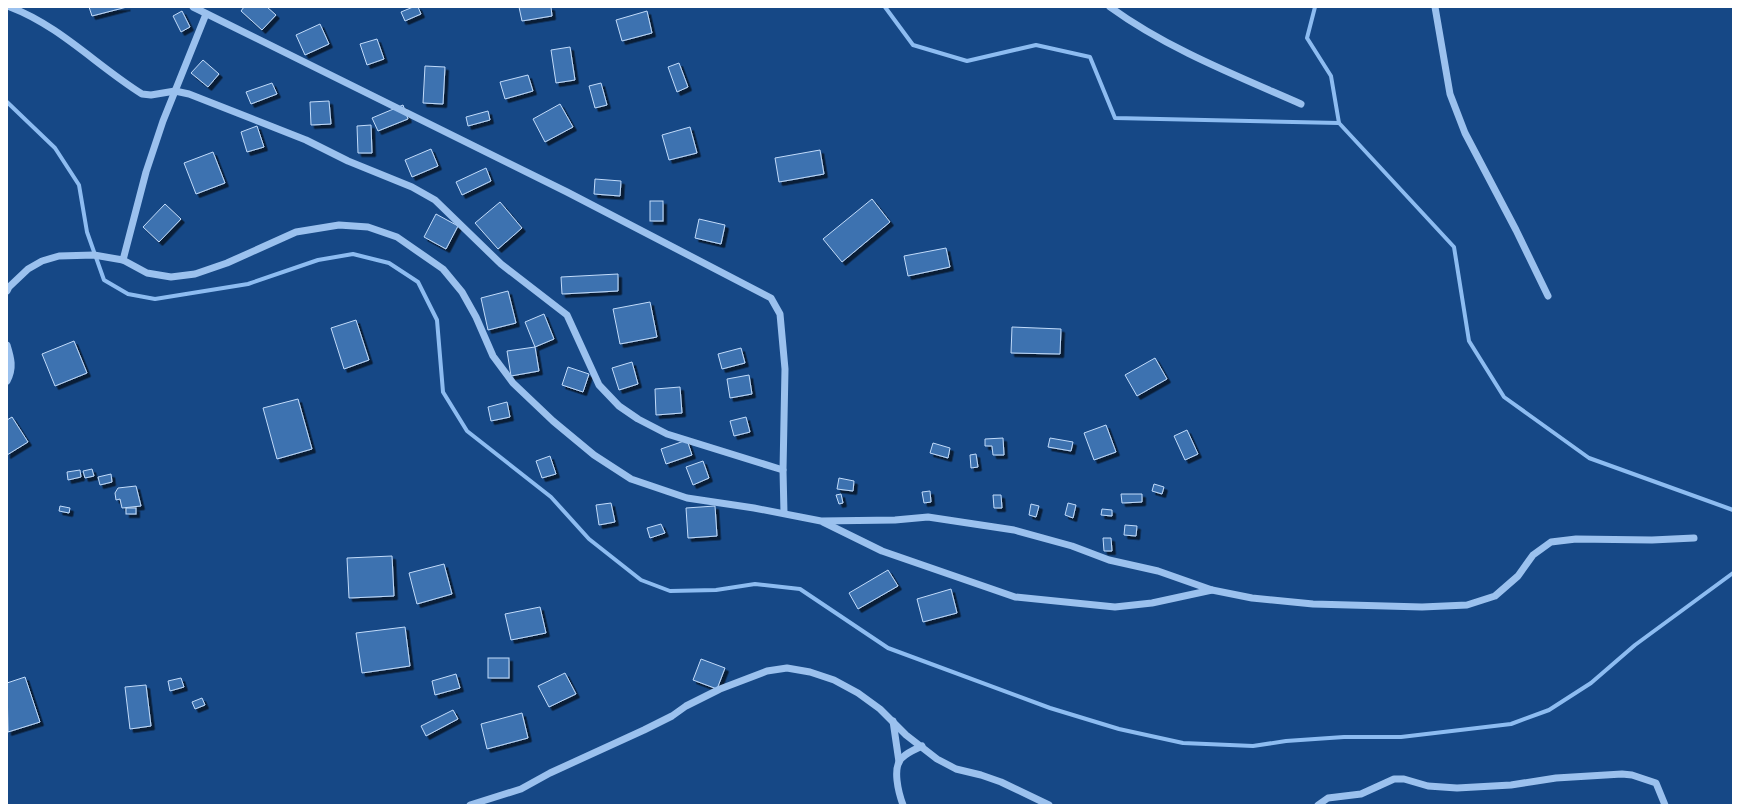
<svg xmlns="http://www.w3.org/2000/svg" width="1740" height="812" font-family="Barlow,sans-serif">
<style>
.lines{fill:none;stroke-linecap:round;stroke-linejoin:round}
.stream{stroke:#8dbcf1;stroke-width:4}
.building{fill:#3e72b0;stroke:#c1dbfa;filter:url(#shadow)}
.minor{stroke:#9bc1ee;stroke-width:7}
</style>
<defs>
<filter id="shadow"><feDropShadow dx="3.5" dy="3.5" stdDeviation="0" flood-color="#0009"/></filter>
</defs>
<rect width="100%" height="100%" fill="#164886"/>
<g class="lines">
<g class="stream">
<path d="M885 7 913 45 967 61 1036 45 1090 57 1115 118 1339 123 1454 247 1469 341 1504 397 1589 458 1733 510"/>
<path d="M1315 7 1307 38 1331 76 1339 123"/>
<path d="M7 102 55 148 79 185 87 232 104 280 128 294 155 299 248 284 318 260 353 254 389 263 418 282 437 320 443 392 467 431 551 497 589 539 641 580 670 591 716 590 755 584 800 589 888 648 1050 708 1119 729 1183 743 1253 746 1286 741 1344 737H1401L1511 724 1549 710 1591 683 1635 645 1733 573"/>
</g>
</g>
<g class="building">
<path d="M89 7H127L92 16Z"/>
<path d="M244 7H267L276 15 262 30 241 11Z"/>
<path d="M413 7H418L421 14 405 21 401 12Z"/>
<path d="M519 7H551L552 16 522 21Z"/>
<path d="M182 11 190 27 181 32 173 16Z"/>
<path d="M647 11 652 33 622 41 616 20Z"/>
<path d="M320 24 329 44 305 55 296 35Z"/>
<path d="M377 39 384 59 367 65 360 44Z"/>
<path d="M570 47 575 80 556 83 551 50Z"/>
<path d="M203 60 219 74 208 87 191 73Z"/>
<path d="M679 63 688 87 677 92 668 67Z"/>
<path d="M425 66 445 67 443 104 423 103Z"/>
<path d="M528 75 533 91 505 99 500 82Z"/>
<path d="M272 83 277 94 251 104 246 92Z"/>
<path d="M601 83 607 105 595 108 589 86Z"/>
<path d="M329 101 331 124 311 125 310 102Z"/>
<path d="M560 104 573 127 545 142 533 119Z"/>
<path d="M403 105 408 119 378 131 372 118Z"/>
<path d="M488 111 490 120 468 126 466 117Z"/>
<path d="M371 125 372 153H358L357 126Z"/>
<path d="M257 126 264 147 247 152 241 132Z"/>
<path d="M690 127 697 153 669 160 662 135Z"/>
<path d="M431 149 438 166 412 177 405 160Z"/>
<path d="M820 150 824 174 779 182 775 158Z"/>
<path d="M213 152 225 183 196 194 184 163Z"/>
<path d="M486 168 491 181 462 195 456 182Z"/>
<path d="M595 179 621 181 620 196 594 194Z"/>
<path d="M872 199 890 222 842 262 823 239Z"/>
<rect x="650" y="201" width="13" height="20"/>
<path d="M500 202 522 228 498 249 475 223Z"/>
<path d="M165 204 181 219 159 242 143 227Z"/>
<path d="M436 214 458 226 446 249 424 237Z"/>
<path d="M699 219 725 225 721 244 695 238Z"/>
<path d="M946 248 950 267 908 276 904 256Z"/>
<path d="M618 274V291L562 294 561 277Z"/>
<path d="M508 291 516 323 488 330 481 298Z"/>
<path d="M650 302 657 337 620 344 613 309Z"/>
<path d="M544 314 554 339 535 347 525 322Z"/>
<path d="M356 320 369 360 344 369 331 328Z"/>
<path d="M1012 327 1061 329 1060 354 1011 353Z"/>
<path d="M74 341 87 373 55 386 42 354Z"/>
<path d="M535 347 539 371 511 376 507 351Z"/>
<path d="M741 348 745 363 722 369 718 354Z"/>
<path d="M1155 358 1167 379 1137 396 1125 375Z"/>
<path d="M632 362 638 384 619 390 612 368Z"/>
<path d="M568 367 589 374 583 392 562 385Z"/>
<path d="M749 375 752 394 730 398 727 379Z"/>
<path d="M680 387 682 413 656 415 655 389Z"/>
<path d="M298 399 312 449 277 459 263 408Z"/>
<path d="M507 402 510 417 491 421 488 407Z"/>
<path d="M12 417 28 442 7 455V420Z"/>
<path d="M746 417 750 432 734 436 730 421Z"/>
<path d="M1106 425 1116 452 1094 460 1084 433Z"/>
<path d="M1187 430 1198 454 1185 460 1174 436Z"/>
<path d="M1003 438 1004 455H993L992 446H985V439Z"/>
<path d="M1050 438 1073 442 1071 451 1048 447Z"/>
<path d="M687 440 692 455 666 464 661 449Z"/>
<path d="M933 443 950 448 948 458 930 453Z"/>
<path d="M976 454 978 467 971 468 970 455Z"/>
<path d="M550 456 556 474 542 478 536 461Z"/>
<path d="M703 461 709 478 693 485 686 467Z"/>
<path d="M92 469 94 476 85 478 83 471Z"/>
<path d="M80 470 81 477 68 480 67 472Z"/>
<path d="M111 474 112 482 100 485 98 477Z"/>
<path d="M839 478 854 481 853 491 837 489Z"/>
<path d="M1154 484 1164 487 1162 494 1152 491Z"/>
<path d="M136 486 141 506 122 508 120 499 116 500 115 493 118 488Z"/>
<path d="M930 491 931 502 924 503 922 492Z"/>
<path d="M841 494 843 503 839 504 836 495Z"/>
<path d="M1121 494H1142V502L1122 503Z"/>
<path d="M993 495H1001L1002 508H994Z"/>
<path d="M611 503 615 522 599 525 596 505Z"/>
<path d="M1068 503 1076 505 1073 518 1065 515Z"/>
<path d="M1031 504 1039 506 1036 517 1029 515Z"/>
<path d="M60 506 70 508 69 513 59 511Z"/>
<path d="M715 506 717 536 688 538 686 508Z"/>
<rect x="126" y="508" width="10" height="6"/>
<path d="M1102 509 1112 510V516L1101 515Z"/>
<path d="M661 524 665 533 650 538 647 528Z"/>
<path d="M1125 525 1137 526 1136 536 1124 535Z"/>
<path d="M1103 538H1111L1112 551H1104Z"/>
<path d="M392 556 394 596 349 598 347 558Z"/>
<path d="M444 564 452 594 417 604 409 573Z"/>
<path d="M888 570 898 586 858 609 849 593Z"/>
<path d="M951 589 957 613 923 622 917 599Z"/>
<path d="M540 607 546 633 511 640 505 614Z"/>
<path d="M405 627 410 666 362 673 356 633Z"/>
<rect x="488" y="658" width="21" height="20"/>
<path d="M701 659 725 668 717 689 693 680Z"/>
<path d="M565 673 576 694 549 707 538 686Z"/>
<path d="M456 674 460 688 435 695 432 681Z"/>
<path d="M25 677 40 722 8 732 7 683Z"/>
<path d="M181 678 184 687 170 691 168 681Z"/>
<path d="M146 685 151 726 130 729 125 687Z"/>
<path d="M202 698 205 705 195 709 192 702Z"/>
<path d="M453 710 458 719 426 736 421 726Z"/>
<path d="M522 713 528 738 487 749 481 724Z"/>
</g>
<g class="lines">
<g class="minor">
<path d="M10 7C60 26 97 66 142 94L151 95 175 91 189 94 306 140 348 161 412 187 435 200 501 264 567 315 599 385 619 406 638 419 667 434 783 470"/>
<path d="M193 7 567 192 771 298 780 314 785 369 783 470 784 513"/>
<path d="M1110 7C1168 49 1235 75 1301 104"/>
<path d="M1435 7 1450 94 1465 133 1516 230 1548 296"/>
<path d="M123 260 146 172 163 121 206 14"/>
<path d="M7 291 9 287 28 269 42 261 59 256 94 255 123 260 147 273 171 277 195 274 227 263 296 232 339 225 368 227 397 237 443 269 462 292 476 317 493 356 513 383 553 421 594 455 631 479 687 498 754 508 821 521 895 520 928 517 1014 530 1072 546 1109 560 1158 571 1212 590 1252 598 1313 604 1422 607 1467 605 1495 596 1518 576 1533 555 1551 542 1576 539 1652 540 1694 538"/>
<path d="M7 345C11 358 14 368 7 381"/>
<path d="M823 522 882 551 1015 597 1115 607 1152 603 1212 590"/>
<path d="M893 721 899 762"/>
<path d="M470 805 521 789 550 773 644 730 672 716 686 706 720 689 767 671 787 668 810 672 834 680 858 693 880 709 906 735 937 759 956 769 981 775 1001 782 1049 805"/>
<path d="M903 805C899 794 891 766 903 757 908 752 916 749 922 746"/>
<path d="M1318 805 1328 798 1361 794 1394 779H1404L1428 786 1457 788 1511 785 1556 778 1622 774 1632 775 1656 783 1665 805"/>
</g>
</g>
<rect width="1740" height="812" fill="none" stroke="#ffffff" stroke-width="16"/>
</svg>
